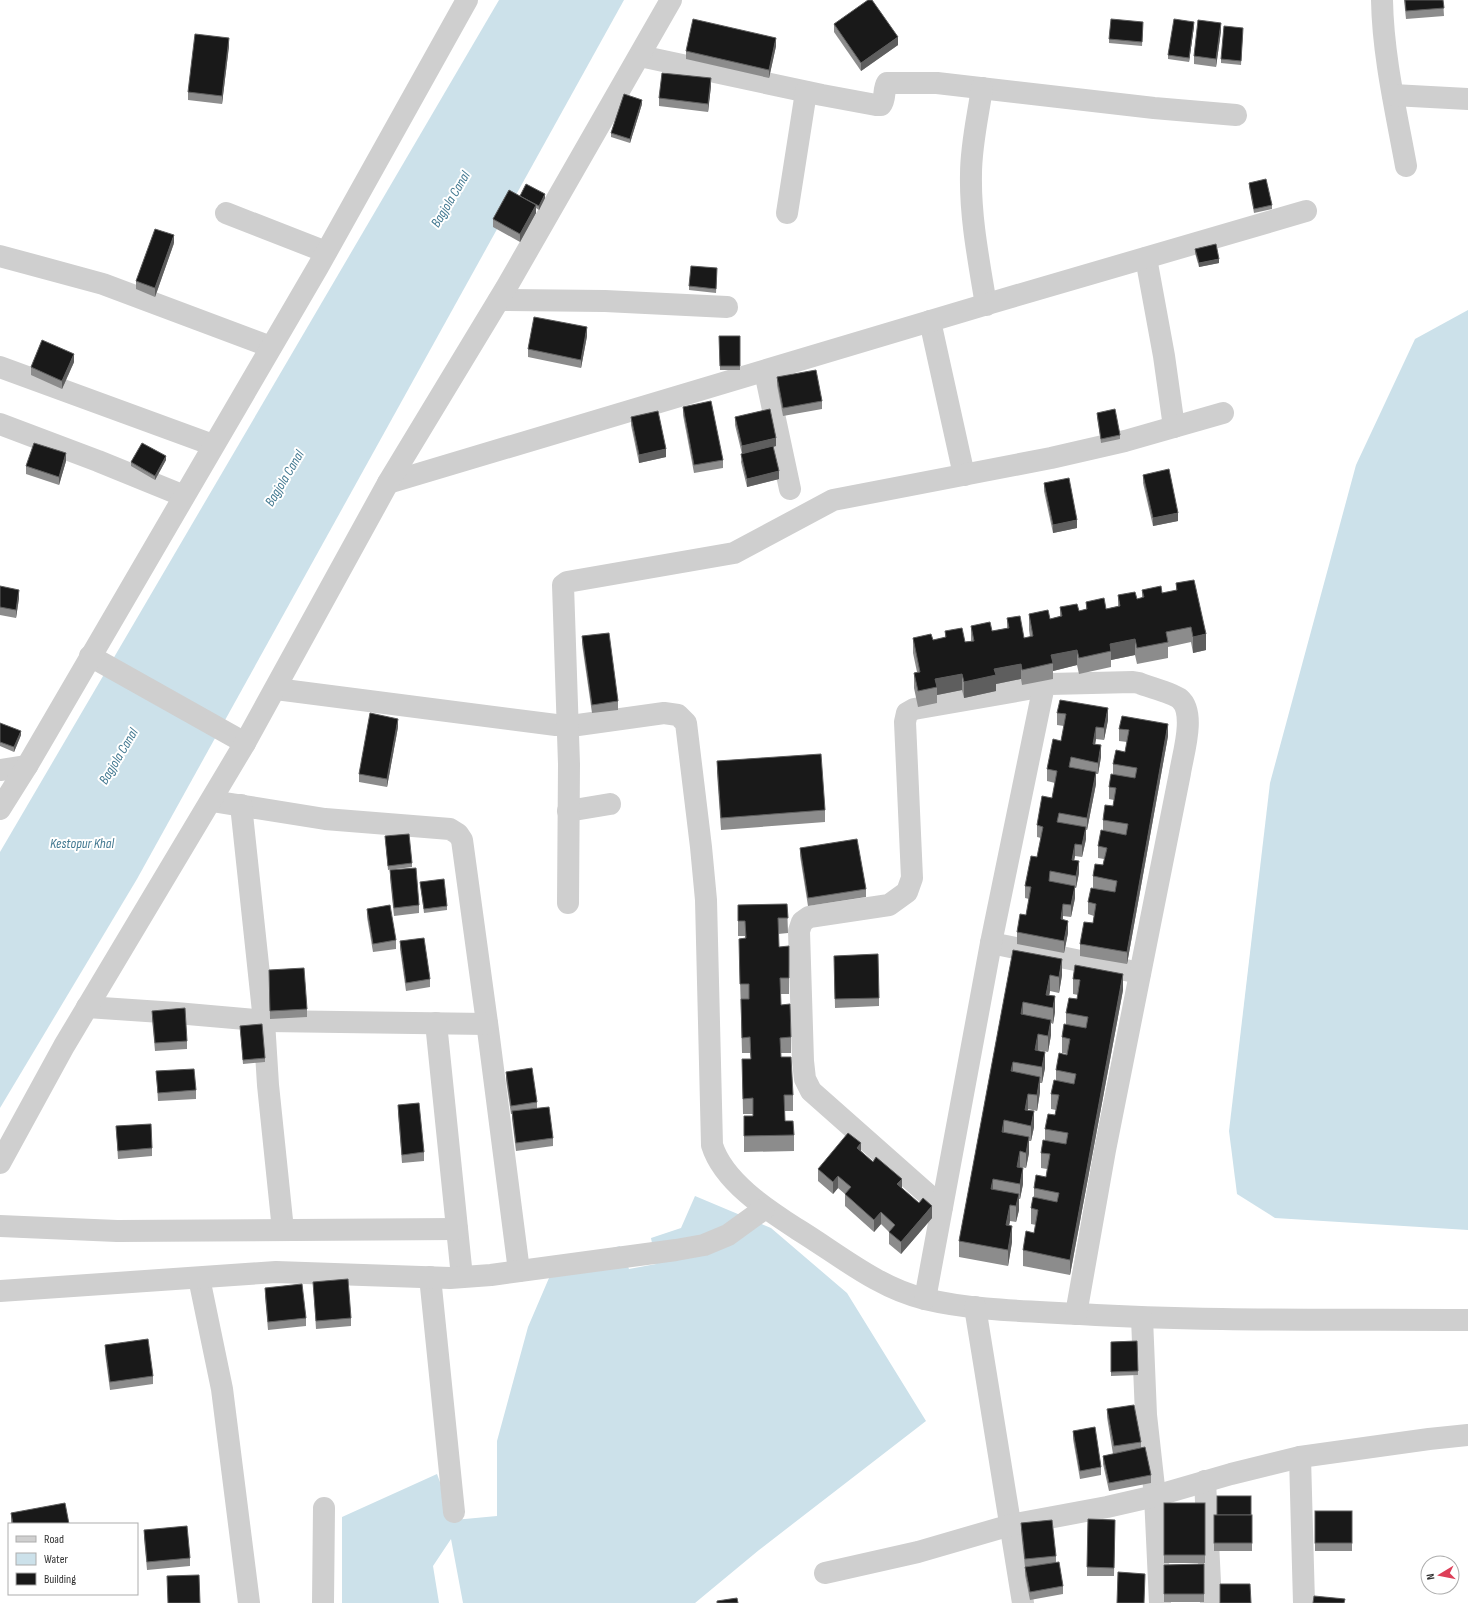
<svg xmlns="http://www.w3.org/2000/svg" width="1468" height="1603" font-family="'Sofia Sans Condensed',sans-serif">
<style>
.water{fill:#cce1ea}
.lines{fill:none;stroke-linecap:round;stroke-linejoin:round}
.minor{stroke:#cfcfcf;stroke-width:22}
.wall{fill:#8c8c8c}
.shaded-wall{fill:#5e5e5e}
.building{fill:#191919;stroke:#5e5e5e}
.labels{text-anchor:middle;stroke-width:4;stroke-linejoin:round;paint-order:stroke}
.water-label{font-size:14px;font-style:italic;fill:#437991;stroke:#fff}
</style>
<rect width="100%" height="100%" fill="#fff"/>
<g class="water">
<path d="M499 0H624L137 879 0 1108V852Z"/>
<path d="M1468 310V1230L1275 1218 1237 1194 1229 1131 1270 783 1356 465 1415 339Z"/>
<path d="M695 1196 771 1228 847 1293 926 1421 759 1550 695 1603H463L451 1539 433 1566 439 1603H342V1517L437 1474 454 1520 497 1516V1441L528 1327 555 1264 620 1246 629 1269 656 1264 651 1238 681 1228Z"/>
</g>
<g class="lines">
<g class="minor">
<path d="M1382 0C1383 56 1396 111 1406 166"/>
<path d="M640 56 822 95 876 105H881C886 99 883 89 887 83H937L1154 108 1236 115"/>
<path d="M982 88C978 116 971 145 971 174 970 217 979 262 986 305"/>
<path d="M1393 95 1468 99"/>
<path d="M226 213 326 252"/>
<path d="M787 213 806 92"/>
<path d="M0 256 103 284 271 347"/>
<path d="M1146 258 1164 356 1174 427"/>
<path d="M499 300 605 301 727 307"/>
<path d="M930 321 964 475"/>
<path d="M0 367 213 445"/>
<path d="M765 372 790 489"/>
<path d="M0 424 98 461 184 496"/>
<path d="M388 483 984 305 1306 211"/>
<path d="M90 656 245 743"/>
<path d="M276 689 556 725H578L664 713 678 715 686 723 701 847 706 900 712 1145C723 1181 766 1209 797 1229 838 1254 878 1288 925 1299 975 1311 1029 1311 1080 1314 1209 1322 1339 1319 1468 1320"/>
<path d="M0 770 27 766"/>
<path d="M212 801 325 819 450 829 458 834 462 840 488 1030 519 1271"/>
<path d="M241 805 264 1021 268 1085 283 1230"/>
<path d="M0 809 27 766 318 267 467 0"/>
<path d="M568 811 610 804"/>
<path d="M568 903 569 764 563 585 567 582 734 553 833 500 1051 458 1125 441 1223 413"/>
<path d="M991 943 1140 973"/>
<path d="M87 1007 176 1013 267 1021 487 1024"/>
<path d="M436 1023 462 1277"/>
<path d="M0 1163 64 1046 245 743 388 483 506 288 671 0"/>
<path d="M942 1207 811 1091 805 1079 803 1061 799 931 802 922 809 917 889 905 907 892 912 878 905 722 907 713 914 709 1045 686"/>
<path d="M0 1226 117 1231 457 1229"/>
<path d="M430 1277 454 1512"/>
<path d="M199 1278 222 1389 249 1603"/>
<path d="M0 1291 276 1272 450 1278 491 1275 676 1250 704 1245 728 1235 764 1209"/>
<path d="M925 1299 991 943 1043 690 1045 686 1050 684 1133 682 1139 683C1148 687 1173 693 1180 699 1196 713 1183 754 1180 773L1105 1150 1076 1314"/>
<path d="M975 1307 1023 1603"/>
<path d="M1142 1318 1146 1415 1155 1496 1160 1603"/>
<path d="M1300 1457 1304 1603"/>
<path d="M1205 1481 1211 1603"/>
<path d="M825 1573 918 1552 1011 1525 1107 1507 1155 1496 1231 1474 1300 1457 1429 1439 1468 1435"/>
<path d="M323 1603 324 1508"/>
</g>
</g>
<g class="wall">
<path d="M1404 0H1443L1444 16 1406 19Z"/>
<path d="M834 24 898 45 861 71 834 32Z"/>
<path d="M1143 26 1142 46 1109 43V39Z"/>
<path d="M1194 26 1189 62 1168 59V55Z"/>
<path d="M1221 31 1216 67 1194 64V56Z"/>
<path d="M1243 32 1241 65 1221 63V59Z"/>
<path d="M229 46 222 104 188 100V92Z"/>
<path d="M776 46 769 78 686 59V51Z"/>
<path d="M711 86 708 112 659 106V98Z"/>
<path d="M642 104 630 143 611 137V133Z"/>
<path d="M1249 183 1272 205V209L1254 213 1249 187Z"/>
<path d="M520 197 545 198 539 210 536 208V213L520 242 493 227V219Z"/>
<path d="M174 243 155 297 136 289V281Z"/>
<path d="M1195 249 1219 263 1199 267 1195 253Z"/>
<path d="M717 272 716 293 689 290V286Z"/>
<path d="M587 336 581 368 528 357V349Z"/>
<path d="M719 336H740V370H720Z"/>
<path d="M74 362 62 389 31 375V367Z"/>
<path d="M777 377 822 401V409L783 416 777 385Z"/>
<path d="M683 407 723 460V468L694 473 683 415Z"/>
<path d="M1097 413 1120 435V439L1101 443 1097 417Z"/>
<path d="M631 417 666 457 639 463 631 425Z"/>
<path d="M735 417 776 446 773 447 779 479 747 487 741 462 742 454 735 425Z"/>
<path d="M166 460 155 480 131 466V462Z"/>
<path d="M66 461 59 485 26 474V466Z"/>
<path d="M1143 475 1178 521 1153 526 1143 483Z"/>
<path d="M1044 483 1077 528 1053 533 1044 491Z"/>
<path d="M1176 583 1206 650 1193 653 1191 642 1168 647V658L1137 664 1135 655 1111 660V667L1079 674 1077 665 1053 671V679L1022 685 1021 679 996 684V691L964 698 962 690 937 695V703L918 707 914 688V673L917 672 913 653V638L933 640 945 638V631L965 642 971 641V626L992 631 1007 628V618L1024 638 1030 637 1029 630V614L1050 619 1060 616V607L1079 611 1086 609V602L1106 609 1118 606V595L1137 599 1142 598V590L1162 593 1176 591Z"/>
<path d="M0 586 19 598 16 618 0 615Z"/>
<path d="M582 636 618 701V710L592 713 582 644Z"/>
<path d="M1057 713 1108 720 1104 740 1096 739 1095 744 1101 757 1098 774H1096V784L1087 830H1086V839L1082 857 1075 856 1074 860 1079 873 1076 888H1075V898L1071 917 1063 916V920L1068 933 1064 953 1017 944V932L1026 915 1029 899 1025 898V886L1037 857 1041 838 1037 837V825L1052 798 1055 783 1047 781V769L1061 741 1064 726 1057 725Z"/>
<path d="M0 723 21 735 14 752 0 746Z"/>
<path d="M398 727 387 787 359 782V774Z"/>
<path d="M1119 729 1168 736 1127 964 1080 956V944L1093 923 1094 916 1088 914V902L1093 888V876L1103 865 1104 859 1098 858V846L1103 830V820L1113 806 1114 800 1109 799V787L1113 774V764L1125 752 1127 742 1119 741Z"/>
<path d="M717 761 825 810V822L721 830 717 773Z"/>
<path d="M385 836 412 863V867L388 870Z"/>
<path d="M800 848 866 889V897L808 906 800 856Z"/>
<path d="M390 870 419 905V913L394 916 390 878Z"/>
<path d="M420 882 447 906V910L424 913Z"/>
<path d="M787 904 788 933 778 934 779 947 789 978V994H780L781 1005 791 1037V1053H781V1057L793 1095V1111H784L785 1121 794 1135V1151L744 1152V1116H753V1114H743L742 1059H751L750 1053H742L739 939 745 938V936H738V905Z"/>
<path d="M367 909 396 940V949L373 952 367 917Z"/>
<path d="M400 941 430 979V987L406 991 400 949Z"/>
<path d="M1013 950 1062 975 1059 993 1050 991 1049 995 1055 1012 1053 1024 1051 1023V1035L1048 1052 1038 1050V1051L1045 1068 1042 1083H1040V1092L1037 1111 1028 1109V1110L1034 1127 1031 1141H1029V1153L1026 1168 1020 1167V1168L1023 1184 1020 1199H1019V1210L1016 1222 1010 1221 1009 1225 1012 1242 1008 1266 959 1257V1241Z"/>
<path d="M834 964 879 998V1006L835 1008Z"/>
<path d="M269 970 307 1009V1017L270 1019Z"/>
<path d="M1073 979 1123 990 1070 1275 1023 1266V1250L1034 1233 1036 1225 1031 1224V1208L1034 1197V1188L1046 1177 1047 1169 1041 1168V1153L1045 1140V1129L1055 1115 1056 1110 1051 1109V1094L1056 1081V1070L1067 1054 1062 1053V1037L1066 1024V1013L1077 999 1078 995 1073 994Z"/>
<path d="M152 1011 187 1041V1049L155 1051 152 1019Z"/>
<path d="M240 1026 265 1058V1062L243 1064Z"/>
<path d="M156 1071 196 1090V1099L158 1101Z"/>
<path d="M506 1072 537 1102V1108L553 1138V1146L516 1151 512 1119V1114H511L506 1080Z"/>
<path d="M398 1105 424 1152V1161L402 1163 398 1113Z"/>
<path d="M116 1126 152 1148V1156L118 1159Z"/>
<path d="M861 1151 902 1188 932 1218 901 1254 889 1244V1232L881 1224 874 1232 845 1206V1194L838 1188 833 1194 818 1181V1169Z"/>
<path d="M313 1282 351 1318V1326L316 1329Z"/>
<path d="M265 1288 306 1318V1326L268 1330 265 1296Z"/>
<path d="M1137 1341 1138 1375 1111 1376V1342Z"/>
<path d="M105 1345 153 1376V1384L110 1390 105 1353Z"/>
<path d="M1107 1409 1141 1442V1448L1151 1475V1483L1109 1491 1103 1464V1456L1113 1454 1107 1417Z"/>
<path d="M1073 1431 1101 1467V1475L1080 1479 1073 1439Z"/>
<rect x="1164" y="1503" width="41" height="60"/>
<rect x="1315" y="1511" width="37" height="40"/>
<path d="M11 1513 69 1524H11Z"/>
<rect x="1214" y="1515" width="38" height="36"/>
<path d="M1088 1519 1115 1520 1114 1576H1087Z"/>
<path d="M1021 1523 1056 1556V1562L1063 1586V1594L1030 1600 1025 1575V1567H1029H1025L1021 1531Z"/>
<path d="M144 1530 190 1558V1566L147 1570 144 1538Z"/>
<path d="M1204 1564V1602H1164V1565Z"/>
</g>
<g class="shaded-wall">
<path d="M1194 22V26L1189 62V58Z"/>
<path d="M1221 23V31L1216 67V59Z"/>
<path d="M898 37V45L861 71V63Z"/>
<path d="M229 38V46L222 104V96Z"/>
<path d="M776 38V46L769 78V70Z"/>
<path d="M711 78V86L708 112V104Z"/>
<path d="M642 100V104L630 143V139Z"/>
<path d="M545 194V198L539 210V206Z"/>
<path d="M536 205V213L520 242V234Z"/>
<path d="M174 235V243L155 297V288Z"/>
<path d="M1219 259V263L1199 267V263Z"/>
<path d="M587 327V336L581 368V360Z"/>
<path d="M74 354V362L62 389V381Z"/>
<path d="M776 438V446L742 454V446Z"/>
<path d="M666 449V457L639 463V455Z"/>
<path d="M66 453V461L59 485V477Z"/>
<path d="M166 456V460L155 480V476Z"/>
<path d="M779 471V479L747 487V479Z"/>
<path d="M1178 513V521L1153 526V518Z"/>
<path d="M1077 520V528L1053 533V525Z"/>
<path d="M19 590V598L16 618V610Z"/>
<path d="M1206 634V650L1193 653V637Z"/>
<path d="M1135 639V655L1111 660V651L1110 644Z"/>
<path d="M1077 650V665L1053 671V663L1051 655Z"/>
<path d="M1021 664V679L996 684V691L964 698V682L994 669Z"/>
<path d="M962 674V690L937 695V687L935 679Z"/>
<path d="M1108 708V720L1104 740V728Z"/>
<path d="M398 719V727L387 787V779Z"/>
<path d="M1168 724V736L1127 964V952Z"/>
<path d="M1096 727V739L1093 756V744Z"/>
<path d="M21 731V735L14 752V747Z"/>
<path d="M1101 745V757L1098 774V763Z"/>
<path d="M1096 772V784L1087 830V818Z"/>
<path d="M1086 827V839L1082 857V845Z"/>
<path d="M1075 844V856L1072 872V860Z"/>
<path d="M1079 861V873L1076 888V876Z"/>
<path d="M1075 886V898L1071 917V905Z"/>
<path d="M1063 904V916L1061 931V919Z"/>
<path d="M1068 921V933L1064 953V941Z"/>
<path d="M1062 959V975L1059 993V977Z"/>
<path d="M1123 974V990L1070 1275V1260Z"/>
<path d="M1050 975V991L1047 1007 1046 995Z"/>
<path d="M1055 996V1012L1053 1024V1008Z"/>
<path d="M1023 1002V1018L1021 1014Z"/>
<path d="M1051 1020V1035L1048 1052V1036Z"/>
<path d="M1038 1034V1050L1035 1066V1050Z"/>
<path d="M1045 1052V1068L1042 1083V1067Z"/>
<path d="M1013 1062V1078L1011 1071Z"/>
<path d="M1040 1077V1092L1037 1111V1095Z"/>
<path d="M1028 1094V1109L1025 1125V1110Z"/>
<path d="M1034 1111V1127L1031 1141V1126Z"/>
<path d="M1004 1120V1136L1002 1132Z"/>
<path d="M1029 1137V1153L1026 1168V1153Z"/>
<path d="M861 1143V1155L857 1148Z"/>
<path d="M1020 1151V1167L1017 1183V1167Z"/>
<path d="M1023 1168V1184L1020 1199V1184Z"/>
<path d="M838 1176V1188L833 1194V1182Z"/>
<path d="M902 1179V1191L897 1184Z"/>
<path d="M993 1179V1195L991 1189Z"/>
<path d="M1019 1194V1210L1016 1222V1206Z"/>
<path d="M1010 1205V1221L1006 1240V1225Z"/>
<path d="M932 1206V1218L901 1254V1242Z"/>
<path d="M881 1212V1224L874 1232V1220Z"/>
<path d="M1012 1226V1242L1008 1266V1250Z"/>
</g>
<g class="building">
<path d="M868 0H872L898 37 861 63 834 24Z"/>
<path d="M1405 0H1443L1444 8 1406 11Z"/>
<path d="M693 19 776 38 769 70 686 51Z"/>
<path d="M1111 19 1143 22 1142 42 1109 39Z"/>
<path d="M1174 19 1194 22 1189 58 1168 55Z"/>
<path d="M1198 20 1221 23 1216 59 1194 56Z"/>
<path d="M1224 26 1243 28 1241 61 1221 59Z"/>
<path d="M195 34 229 38 222 96 188 92Z"/>
<path d="M662 73 711 78 708 104 659 98Z"/>
<path d="M624 94 642 100 630 139 611 133Z"/>
<path d="M1266 179 1272 205 1254 209 1249 183Z"/>
<path d="M526 184 545 194 539 206 520 196Z"/>
<path d="M509 190 536 205 520 234 493 219Z"/>
<path d="M155 229 174 235 155 288 136 281Z"/>
<path d="M1216 244 1219 259 1199 263 1195 249Z"/>
<path d="M691 266 717 268 716 289 689 286Z"/>
<path d="M534 317 587 327 581 360 528 349Z"/>
<path d="M719 336H740V366H720Z"/>
<path d="M42 340 74 354 62 381 31 367Z"/>
<path d="M816 370 822 401 783 408 777 377Z"/>
<path d="M711 401 723 460 694 465 683 407Z"/>
<path d="M770 409 776 438 742 446 735 417Z"/>
<path d="M1115 409 1120 435 1101 439 1097 413Z"/>
<path d="M658 411 666 449 639 455 631 417Z"/>
<path d="M34 443 66 453 59 477 26 466Z"/>
<path d="M142 443 166 456 155 476 131 462Z"/>
<path d="M773 446 779 471 747 479 741 454Z"/>
<path d="M1169 469 1178 513 1153 518 1143 475Z"/>
<path d="M1069 478 1077 520 1053 525 1044 483Z"/>
<path d="M1194 580 1206 634 1193 637 1191 627 1166 632 1168 642 1137 648 1135 639 1110 644 1111 651 1079 658 1077 650 1051 655 1053 663 1022 670 1021 664 994 669 996 675 964 682 962 674 935 679 937 687 918 691 914 673 920 672 913 638 931 634 933 640 946 637 945 631 962 628 965 642 974 641 971 626 990 622 992 631 1009 628 1007 618 1020 616 1024 638 1033 636 1029 614 1048 610 1050 619 1062 616 1060 607 1077 604 1079 611 1087 609 1086 602 1104 598 1106 609 1120 606 1118 595 1135 592 1137 599 1144 597 1142 590 1161 586 1162 593 1177 590 1176 583Z"/>
<path d="M0 586 19 590 16 610 0 607Z"/>
<path d="M609 633 618 701 592 705 582 636Z"/>
<path d="M1060 700 1108 708 1104 728 1096 727 1093 744 1101 745 1098 763 1071 757 1069 767 1096 772 1087 818 1059 813 1057 822 1086 827 1082 845 1075 844 1072 860 1079 861 1076 876 1050 871 1049 881 1075 886 1071 905 1063 904 1061 919 1068 921 1064 941 1017 932 1020 914 1026 915 1031 887 1025 886 1031 856 1037 857 1043 827 1037 825 1042 796 1052 798 1057 771 1047 769 1053 739 1061 741 1066 714 1057 713Z"/>
<path d="M370 713 398 719 387 779 359 774Z"/>
<path d="M1122 716 1168 724 1127 952 1080 944 1084 922 1093 923 1096 904 1088 902 1091 888 1115 892 1117 881 1093 876 1095 864 1103 865 1107 848 1098 846 1101 830 1126 835 1128 824 1103 820 1105 805 1113 806 1116 788 1109 787 1111 774 1135 778 1137 768 1113 764 1116 750 1125 752 1129 730 1119 729Z"/>
<path d="M0 723 21 731 14 747 0 742Z"/>
<path d="M821 754 825 810 721 818 717 761Z"/>
<path d="M409 834 412 863 388 866 385 836Z"/>
<path d="M857 839 866 889 808 898 800 848Z"/>
<path d="M416 868 419 905 394 908 390 870Z"/>
<path d="M444 879 447 906 424 909 420 882Z"/>
<path d="M787 904 788 918H778L779 947 789 946V978H780L781 1005 790 1004 791 1037 780 1038 781 1057H791L793 1095H784L785 1121H793L794 1135 744 1136V1116H753V1098L743 1099 742 1059H751L750 1037 742 1038 741 999H749V984H740L739 939 746 938 745 921H738V905Z"/>
<path d="M390 905 396 940 373 944 367 909Z"/>
<path d="M424 938 430 979 406 983 400 941Z"/>
<path d="M1013 950 1062 959 1059 977 1050 975 1046 995 1055 996 1053 1008 1023 1002 1021 1014 1051 1020 1048 1036 1038 1034 1035 1050 1045 1052 1042 1067 1013 1062 1011 1071 1040 1077 1037 1095 1028 1094 1025 1110 1034 1111 1031 1126 1004 1120 1002 1132 1029 1137 1026 1153 1020 1151 1017 1167 1023 1168 1020 1184 993 1179 991 1189 1019 1194 1016 1206 1010 1205 1006 1225 1012 1226 1008 1250 959 1241Z"/>
<path d="M878 954 879 998 835 999 834 956Z"/>
<path d="M1075 965 1123 974 1070 1260 1023 1250 1026 1231 1034 1233 1038 1210 1031 1208 1033 1197 1057 1202 1059 1193 1034 1188 1036 1175 1046 1177 1050 1154 1041 1153 1043 1140 1066 1144 1068 1133 1045 1129 1048 1114 1055 1115 1059 1095 1051 1094 1054 1080 1074 1084 1076 1074 1056 1070 1059 1053 1067 1055 1070 1039 1062 1037 1064 1024 1086 1028 1088 1017 1066 1013 1069 998 1077 999 1080 980 1073 979Z"/>
<path d="M304 968 307 1009 270 1011 269 970Z"/>
<path d="M185 1008 187 1041 155 1043 152 1011Z"/>
<path d="M262 1024 265 1058 243 1060 240 1026Z"/>
<path d="M532 1068 537 1102 511 1106 506 1072Z"/>
<path d="M194 1069 196 1090 158 1093 156 1071Z"/>
<path d="M419 1103 424 1152 402 1155 398 1105Z"/>
<path d="M549 1107 553 1138 516 1143 512 1111Z"/>
<path d="M151 1124 152 1148 118 1151 116 1126Z"/>
<path d="M848 1133 861 1143 857 1148 873 1162 876 1157 902 1179 897 1184 919 1203 923 1198 932 1206 901 1242 889 1232 895 1225 881 1212 874 1220 845 1194 851 1187 838 1176 833 1182 818 1169Z"/>
<path d="M348 1279 351 1318 316 1321 313 1282Z"/>
<path d="M302 1284 306 1318 268 1322 265 1288Z"/>
<path d="M148 1339 153 1376 110 1382 105 1345Z"/>
<path d="M1137 1341 1138 1371 1111 1372V1342Z"/>
<path d="M1134 1405 1141 1442 1114 1446 1107 1409Z"/>
<path d="M1095 1427 1101 1467 1080 1471 1073 1431Z"/>
<path d="M1145 1447 1151 1475 1109 1483 1103 1456Z"/>
<rect x="1217" y="1496" width="34" height="19"/>
<path d="M65 1503 69 1524H13L11 1513Z"/>
<rect x="1164" y="1503" width="41" height="52"/>
<rect x="1315" y="1511" width="37" height="32"/>
<rect x="1214" y="1515" width="38" height="28"/>
<path d="M1088 1519 1115 1520 1114 1568 1087 1567Z"/>
<path d="M1052 1520 1056 1556 1025 1559 1021 1523Z"/>
<path d="M187 1526 190 1558 147 1562 144 1530Z"/>
<path d="M1059 1562 1063 1586 1030 1592 1025 1567Z"/>
<path d="M1204 1564V1594H1164V1565Z"/>
<path d="M1118 1572 1145 1574 1144 1603H1117Z"/>
<path d="M199 1575 200 1603H168L167 1576Z"/>
<path d="M1220 1584H1250L1251 1603H1220Z"/>
<path d="M1314 1596 1345 1599 1344 1603H1313Z"/>
<path d="M737 1598 738 1603H717V1601Z"/>
</g>
<g class="labels">
<g class="water-label">
<text transform="translate(450 199) rotate(-59)" y="5">Bagjola Canal</text>
<text transform="translate(284 478) rotate(-59)" y="5">Bagjola Canal</text>
<text transform="translate(118 756) rotate(-59)" y="5">Bagjola Canal</text>
<text x="82" y="848">Kestopur Khal</text>
</g>
</g>
<rect x="8" y="1523" width="130" height="72" fill="#ffffff" stroke="#adadad"/>
<rect x="16" y="1536" width="20" height="6" fill="#cfcfcf" stroke="#adadad"/>
<text x="44" y="1543" font-size="12" fill="#323232">Road</text>
<rect x="16" y="1553" width="20" height="12" fill="#cce1ea" stroke="#adadad"/>
<text x="44" y="1563" font-size="12" fill="#323232">Water</text>
<rect x="16" y="1573" width="20" height="12" fill="#191919" stroke="#adadad"/>
<text x="44" y="1583" font-size="12" fill="#323232">Building</text>
<g transform="translate(1440 1575) rotate(260)"><circle r="19" fill="#ffffff" stroke="#adadad"/>
<path d="M0-3L7 15L0 10L-7 15Z" fill="#dd3f58"/>
<text y="-6" font-size="11" font-weight="bold" text-anchor="middle" fill="#323232">N</text>
</g>
</svg>
